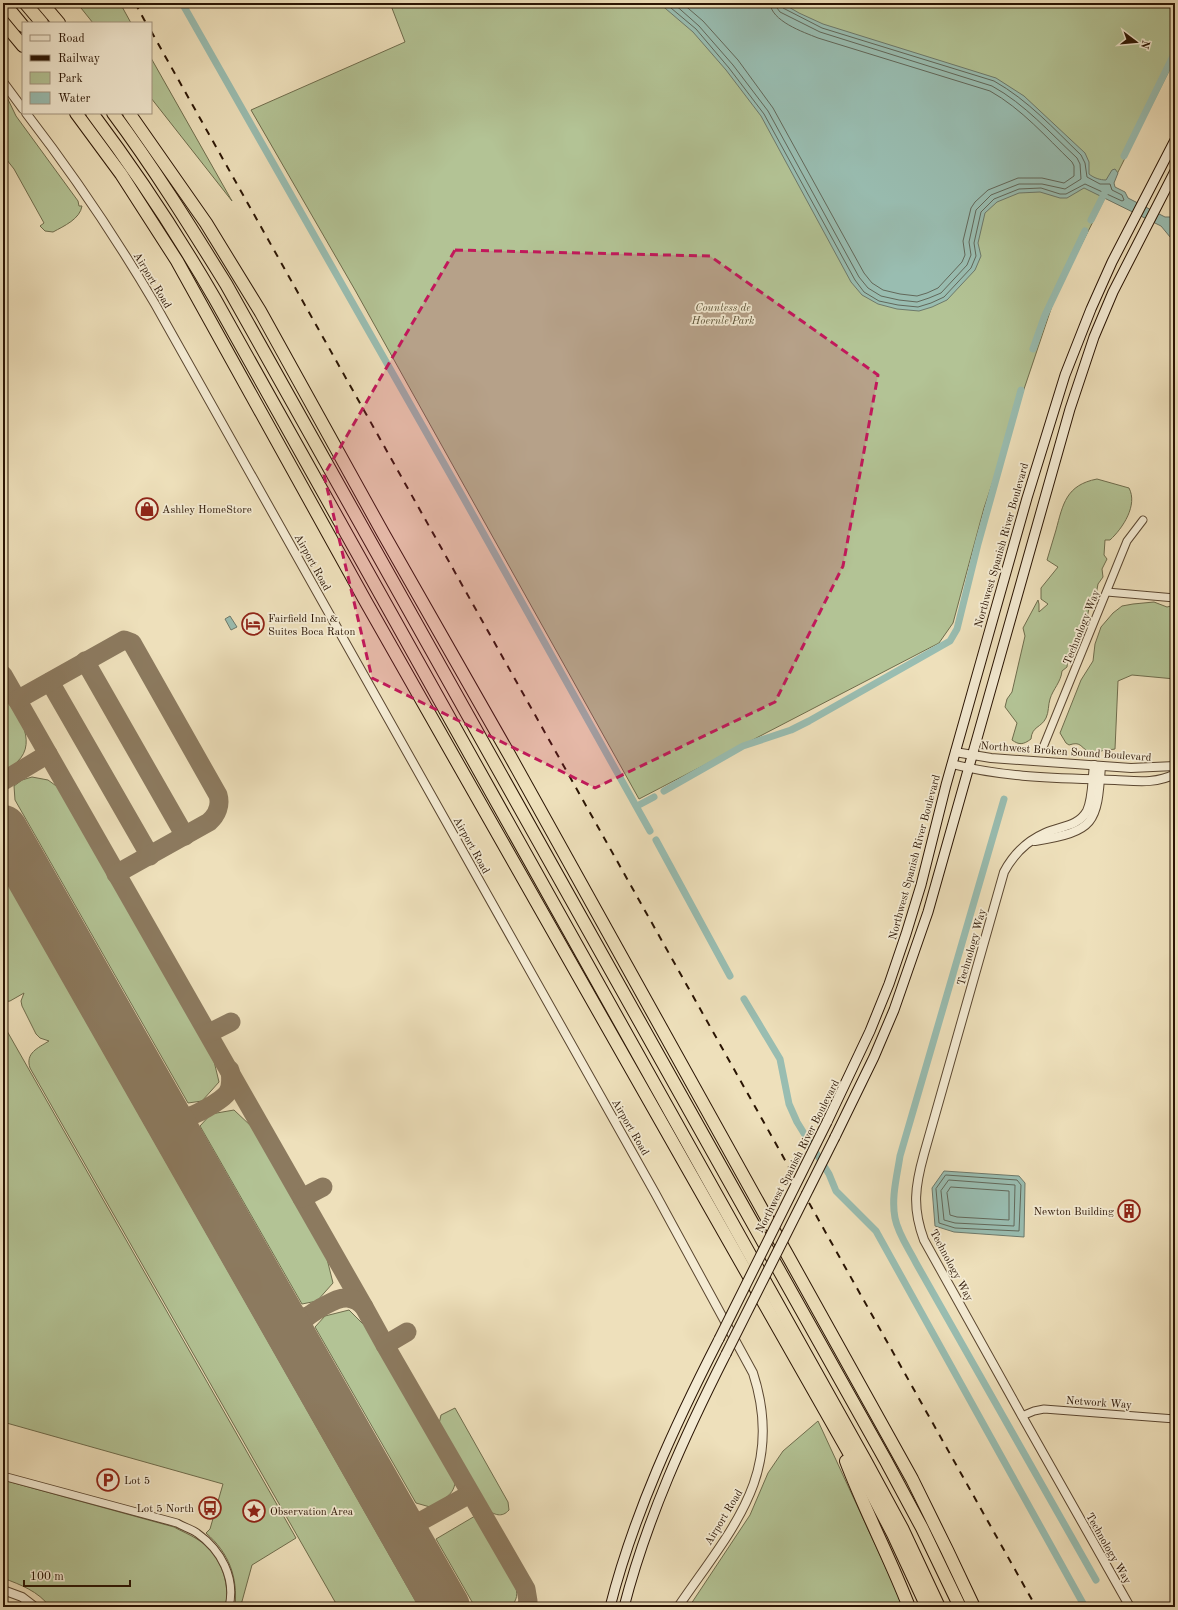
<svg xmlns="http://www.w3.org/2000/svg" width="1178" height="1610" font-family="'Old Standard TT',serif">
<style>
.green{fill:#b3c395;stroke:#6e6c4c}
.water{fill:#99bdb1;stroke:#6d796b}
.lines{fill:none;stroke-linecap:round;stroke-linejoin:round}
.shore{stroke:#62685a;stroke-width:1}
.canal{stroke:#99bdb1;stroke-width:7}
.taxiway{stroke:#8c7a5f;stroke-width:19}
.runway{stroke:#8c7a5f;stroke-width:48}
.minor-casing{stroke:#5b4731;stroke-width:9}
.tertiary-casing{stroke:#5b4731;stroke-width:10}
.secondary-casing{stroke:#2a1403;stroke-width:11}
.motorway-casing{stroke:#2a1403;stroke-width:14}
.minor{stroke:#f4ebd3;stroke-width:7}
.tertiary{stroke:#f4ebd3;stroke-width:8}
.secondary{stroke:#f4ebd3;stroke-width:9}
.motorway{stroke:#eee0bb;stroke-width:12}
.rail{stroke:#2a1403;stroke-width:2;stroke-dasharray:7 7;stroke-linecap:butt}
.secondary-bridge-casing{stroke:#2a1403;stroke-width:11;stroke-linecap:butt}
.secondary-bridge{stroke:#f4ebd3;stroke-width:9}
.marked{fill:#c2185b;fill-opacity:0.2;stroke:#c2185b;stroke-width:3;stroke-dasharray:8 5;stroke-linejoin:round}
.labels{text-anchor:middle;stroke-width:3.5;stroke-linejoin:round;paint-order:stroke}
.street-label{font-size:11px;fill:#2a1403;stroke:#f4ebd3}
.park-label{font-size:11px;font-style:italic;fill:#5a5136;stroke:#f4ebd3}
.poi-label{font-size:11px;fill:#2a1403;stroke:#f4ebd3;text-anchor:start}
</style>
<rect width="100%" height="100%" fill="#eee0bb"/>
<filter id="stains"><feTurbulence type="fractalNoise" baseFrequency=".005" numOctaves="4"/><feColorMatrix values="0 0 0 0 .2 0 0 0 0 .09 0 0 0 0 .02 0 0 0 .5 -.17"/></filter>
<radialGradient id="worn" r=".72"><stop offset=".6" stop-color="#630" stop-opacity="0"/><stop offset="1" stop-color="#630" stop-opacity=".3"/></radialGradient>
<g class="green">
<path d="M77 3H120L131 23H93Z"/>
<path d="M390 3H1175V59L1055 297 984 508 953 623 939 643 639 799 355 290 251 110 405 42Z"/>
<path d="M151 58 232 201 151 98Z"/>
<path d="M3 89 16 116 78 201 79 206H82C80 219 64 226 53 232L45 231 40 226 44 223 14 169 3 155Z"/>
<path d="M1097 479 1129 488C1138 505 1123 528 1110 540H1105L1104 555 1107 559 1102 569 1103 577 1098 584 1096 595 1090 604 1083 636 1076 643 1068 656 1067 667 1062 671C1061 682 1053 689 1050 699 1048 705 1049 712 1046 718 1041 728 1032 726 1031 739 1023 745 1019 745 1012 740L1017 723 1005 707 1007 699 1012 692 1025 636 1023 628 1038 600 1039 604V612L1048 604 1041 599V588L1058 567 1047 560C1050 550 1053 540 1056 530 1063 504 1066 485 1097 479Z"/>
<path d="M1154 602 1167 607 1175 605V679L1132 675 1118 681 1115 749C1111 750 1108 749 1105 750 1099 751 1096 755 1089 752 1080 747 1081 741 1069 745L1066 743 1060 733 1081 680 1093 661 1095 644 1101 627 1113 613 1122 606 1133 604Z"/>
<path d="M3 688C14 709 40 741 17 762 13 766 8 769 3 768Z"/>
<path d="M32 777 48 780 59 788 120 889 213 1057 219 1082 202 1101 188 1103 15 800 14 786 22 780Z"/>
<path d="M3 875 419 1607H338L30 1068C25 1053 38 1048 49 1041L40 1038 36 1034 22 1006 21 1001 24 993 10 1001 3 1002Z"/>
<path d="M3 1024 296 1538 252 1565 241 1605 242 1607H235C238 1577 229 1553 206 1533L210 1529 223 1484 3 1422Z"/>
<path d="M234 1110 252 1127 282 1175 308 1221 327 1259 333 1283 317 1301 302 1304 200 1126 211 1114Z"/>
<path d="M349 1310 366 1327 455 1479C456 1495 442 1500 430 1507L416 1503 315 1327 325 1316Z"/>
<path d="M455 1408 508 1502 509 1510C502 1518 494 1515 487 1509L439 1424 441 1415Z"/>
<path d="M818 1421 904 1607H689L750 1515 768 1473 783 1451Z"/>
<path d="M3 1480 174 1527C181 1531 189 1534 197 1539 220 1553 230 1581 226 1607H50C38 1591 21 1585 3 1578Z"/>
<path d="M475 1516 516 1588C518 1596 516 1603 509 1607H475L436 1539Z"/>
</g>
<g class="water">
<path d="M659 3H782L799 13 823 24 996 78 1024 96 1085 153 1089 162V174C1094 178 1100 180 1106 180L1112 170 1115 169 1118 173 1114 183 1115 187 1125 192 1128 198 1165 217H1175V243L1161 226 1084 188 1067 198H1060L1040 192 1019 193 997 202 985 213 978 243 981 256 975 270 947 300 932 307 919 311 897 309 878 304 862 295 851 282 761 116 726 70 693 32Z"/>
<path d="M230 616 237 627 231 630 225 619Z"/>
<path d="M944 1171 1019 1176 1025 1183 1024 1237 954 1232 935 1226 932 1188Z"/>
</g>
<g class="lines">
<g class="shore">
<path d="M665 3 696 29 729 68 764 114 855 280 864 292 879 301 898 305 918 307 931 303 944 297 971 268 976 256 974 243 981 212 994 199 1019 189 1041 188 1060 194H1066L1085 184 1122 201 1124 200 1122 195 1112 190 1110 184H1100L1087 177 1085 163 1081 155C1054 129 1028 100 994 81L822 28 783 8 781 3"/>
<path d="M673 3 699 26 733 65 768 111 859 277 868 288 881 296 899 300 917 302 929 298 941 293 967 265 971 255 969 242 976 210 991 195 1019 184H1042L1065 189 1081 179 1080 164 1077 158C1050 133 1025 104 992 86L820 32 780 12 777 8 776 3"/>
<path d="M682 3 703 21 738 60 773 108 864 273 872 283 883 290 900 294 917 296 927 293 938 288 962 262 965 255 963 241 971 208 975 202 988 190 1018 178H1042L1064 183 1074 176V166L1072 162C1046 137 1022 109 990 91L818 38C803 32 771 21 770 3"/>
<path d="M946 1175 1017 1180 1021 1185 1019 1231 955 1228 939 1223 936 1189Z"/>
<path d="M949 1180 1015 1185 1014 1226 955 1223 944 1220 941 1191Z"/>
<path d="M951 1187 1009 1191V1220L957 1217 950 1215 947 1193Z"/>
</g>
<g class="canal">
<path d="M182 3 463 497 650 831"/>
<path d="M1124 156 1175 52"/>
<path d="M1091 220 1106 190"/>
<path d="M1033 349 1045 315 1085 231"/>
<path d="M664 791 743 746 791 730 809 721 950 641 957 629 978 544 1021 390"/>
<path d="M1004 799 900 1156C897 1176 891 1198 895 1218 898 1234 909 1249 916 1263L1096 1580"/>
<path d="M637 806 654 797"/>
<path d="M656 840 730 976"/>
<path d="M744 999 780 1059 789 1104 797 1122 829 1174 836 1191 876 1231 1085 1607"/>
</g>
<g class="taxiway">
<path d="M85 661 185 836"/>
<path d="M3 675 364 1307 385 1345 526 1589 528 1601 526 1607"/>
<path d="M50 682 150 856"/>
<path d="M17 700 124 640 132 643 218 795C221 805 217 815 209 822L116 874"/>
<path d="M3 781 48 754"/>
<path d="M209 1033 231 1022"/>
<path d="M163 1109C169 1114 175 1118 182 1118 192 1118 223 1100 228 1092 232 1085 231 1078 230 1070"/>
<path d="M182 1143C180 1132 183 1124 191 1116"/>
<path d="M302 1198 323 1187"/>
<path d="M279 1312C288 1319 297 1320 308 1316"/>
<path d="M297 1345C292 1325 307 1316 322 1307 330 1303 338 1297 348 1298 355 1299 360 1302 364 1307"/>
<path d="M385 1345 407 1332"/>
<path d="M403 1531 470 1494"/>
</g>
<path class="runway" d="M3 829 446 1607"/>
<g class="minor-casing">
<g id="minor">
<path d="M1107 592 1175 598"/>
<path d="M1044 745 1127 541 1143 520"/>
<path d="M1022 1416 1034 1411 1044 1409 1175 1419"/>
<path d="M3 1476 177 1523C184 1527 191 1529 197 1533 221 1550 236 1578 229 1607"/>
</g>
</g>
<g class="tertiary-casing">
<g id="tertiary">
<path d="M3 82 23 109"/>
<path d="M26 113C73 174 116 238 155 304L655 1193 753 1373C786 1474 731 1529 678 1607"/>
<path d="M955 752 991 758 1131 768 1175 766"/>
<path d="M952 764C1005 778 1061 778 1115 780 1136 781 1156 784 1175 774"/>
<path d="M1094 765C1092 780 1093 798 1087 811 1078 827 1060 826 1045 833 1027 841 1013 855 1004 872L924 1154C915 1186 912 1208 924 1240L1022 1416 1130 1607"/>
<path d="M1035 841C1095 831 1097 824 1101 766"/>
<path d="M3 1590 22 1597 35 1607"/>
<path d="M3 1606 8 1607"/>
</g>
</g>
<g class="secondary-casing">
<g id="secondary">
<path d="M827 1122 870 1031 889 984 906 934 921 885 946 785 1027 498 1065 375 1091 309 1112 262 1175 140"/>
<path d="M835 1137 874 1057 894 1010 928 912 1070 409 1094 337 1113 292 1175 171"/>
<path d="M610 1607C634 1513 675 1425 719 1339"/>
<path d="M624 1607C647 1518 685 1435 726 1354"/>
</g>
</g>
<g class="motorway-casing">
<g id="motorway">
<path d="M4 3 23 26"/>
<path d="M25 3 42 23"/>
<path d="M42 3 59 23"/>
<path d="M3 22 23 46"/>
<path d="M76 113 121 174 177 261 366 602 869 1488 893 1534 927 1607"/>
<path d="M92 113C137 173 178 235 215 299L865 1460 902 1528 939 1607"/>
<path d="M113 113C154 168 190 226 226 284L886 1461 922 1528 960 1607"/>
<path d="M129 113 206 223 260 311 383 533 510 756 912 1479 947 1550 974 1607"/>
<path d="M846 1461C865 1511 890 1558 909 1607"/>
</g>
</g>
<use href="#minor" class="minor"/>
<use href="#tertiary" class="tertiary"/>
<use href="#secondary" class="secondary"/>
<use href="#motorway" class="motorway"/>
<g class="rail">
<path d="M135 3 146 23"/>
<path d="M151 31 1036 1607"/>
</g>
<g class="secondary-bridge-casing">
<g id="secondary-bridge">
<path d="M719 1339 827 1122"/>
<path d="M726 1354 835 1137"/>
</g>
</g>
<use href="#secondary-bridge" class="secondary-bridge"/>
</g>
<path class="marked" d="M455 250 710 256 878 375 843 566 775 702 595 788 372 678 324 475Z"/>
<defs>
<g id="shop-ring" transform="scale(1.15)"><circle r="9.5" fill="#f4ebd3" stroke="#8f2418" stroke-width="1.5"/><path d="M-5-2.5h2.3a2.7 3.5 0 0 1 5.4 0H5L5.5 6h-11ZM-1.5-2.5h3a1.5 2.3 0 0 0-3 0Z" fill="#8f2418"/></g>
<g id="hotel-ring" transform="scale(1.15)"><circle r="9.5" fill="#f4ebd3" stroke="#8f2418" stroke-width="1.5"/><path d="M-6-4.5h1.5V1H6V5H4.5V3h-9V5H-6ZM-4 0a1.8 1.8 0 1 1 3.6 0ZM.5 0V-2.5h3Q6-2.5 6 0Z" fill="#8f2418"/></g>
<g id="building-ring" transform="scale(1.15)"><circle r="9.5" fill="#f4ebd3" stroke="#8f2418" stroke-width="1.5"/><path d="M-4-6H4V6H1V3H-1V6H-4ZM-2.5-4.3h1.7v1.8h-1.7ZM.8-4.3h1.7v1.8H.8ZM-2.5-1h1.7V.8h-1.7ZM.8-1h1.7V.8H.8Z" fill="#8f2418"/></g>
<g id="parking-ring" transform="scale(1.15)"><circle r="9.5" fill="#f4ebd3" stroke="#8f2418" stroke-width="1.5"/><path d="M-3.5-5.5H1a3.5 3.5 0 0 1 0 7H-1V5.5H-3.5ZM-1-3.4V-.6H.8a1.4 1.4 0 0 0 0-2.8Z" fill="#8f2418"/></g>
<g id="bus-ring" transform="scale(1.15)"><circle r="9.5" fill="#f4ebd3" stroke="#8f2418" stroke-width="1.5"/><path d="M-5-6H5V4H4V6H2V4H-2V6H-4V4H-5ZM-3.5-4V0h7V-4ZM-3.5 1.2v1.5H-2V1.2ZM2 1.2v1.5H3.5V1.2Z" fill="#8f2418"/></g>
<g id="sight-ring" transform="scale(1.15)"><circle r="9.5" fill="#f4ebd3" stroke="#8f2418" stroke-width="1.5"/><path d="M0-6L1.8-2.2L6-1.7L2.9 1.2L3.7 5.4L0 3.3L-3.7 5.4L-2.9 1.2L-6-1.7L-1.8-2.2Z" fill="#8f2418"/></g>
</defs>
<g fill-rule="evenodd">
<use href="#shop-ring" x="147" y="509"/>
<use href="#hotel-ring" x="253" y="624"/>
<use href="#building-ring" x="1129" y="1211"/>
<use href="#parking-ring" x="108" y="1480"/>
<use href="#bus-ring" x="210" y="1508"/>
<use href="#sight-ring" x="254" y="1511"/>
</g>
<g class="labels">
<g class="street-label">
<text transform="translate(153 280) rotate(59)" y="4">Airport Road</text>
<text transform="translate(1001 545) rotate(-74)" y="4">Northwest Spanish River Boulevard</text>
<text transform="translate(313 562) rotate(61)" y="4">Airport Road</text>
<text transform="translate(1081 627) rotate(-68)" y="4">Technology Way</text>
<text transform="translate(1066 751) rotate(4)" y="4">Northwest Broken Sound Boulevard</text>
<text transform="translate(472 845) rotate(61)" y="4">Airport Road</text>
<text transform="translate(914 857) rotate(-75)" y="4">Northwest Spanish River Boulevard</text>
<text transform="translate(971 947) rotate(-74)" y="4">Technology Way</text>
<text transform="translate(631 1127) rotate(60)" y="4">Airport Road</text>
<text transform="translate(797 1156) rotate(-63)" y="4">Northwest Spanish River Boulevard</text>
<text transform="translate(952 1265) rotate(62)" y="4">Technology Way</text>
<text transform="translate(1099 1402) rotate(4)" y="4">Network Way</text>
<text transform="translate(723 1517) rotate(-59)" y="4">Airport Road</text>
<text transform="translate(1109 1548) rotate(60)" y="4">Technology Way</text>
</g>
<g class="park-label">
<text x="723" y="311">Countess de<tspan x="723" dy="13">Hoernle Park</tspan></text>
</g>
<g class="poi-label">
<text x="162" y="513">Ashley HomeStore</text>
<text x="268" y="622">Fairfield Inn &amp;<tspan x="268" dy="13">Suites Boca Raton</tspan></text>
<text x="1114" y="1215" text-anchor="end">Newton Building</text>
<text x="124" y="1484">Lot 5</text>
<text x="194" y="1512" text-anchor="end">Lot 5 North</text>
<text x="270" y="1515">Observation Area</text>
</g>
</g>
<rect width="1178" height="1610" fill="none" stroke="#eee0bb" stroke-width="16"/>
<rect x="4" y="4" width="1170" height="1602" fill="none" stroke="#2a1403" stroke-width="2"/>
<rect x="8" y="8" width="1162" height="1594" fill="none" stroke="#2a1403"/>
<rect x="22" y="22" width="130" height="92" fill="#f4ebd3" stroke="#a39580"/>
<rect x="30" y="35" width="20" height="6" fill="#f4ebd3" stroke="#a39580"/>
<text x="58" y="42" font-size="12" fill="#2a1403">Road</text>
<rect x="30" y="55" width="20" height="6" fill="#2a1403" stroke="#a39580"/>
<text x="58" y="62" font-size="12" fill="#2a1403">Railway</text>
<rect x="30" y="72" width="20" height="12" fill="#b3c395" stroke="#a39580"/>
<text x="58" y="82" font-size="12" fill="#2a1403">Park</text>
<rect x="30" y="92" width="20" height="12" fill="#99bdb1" stroke="#a39580"/>
<text x="58" y="102" font-size="12" fill="#2a1403">Water</text>
<g transform="translate(1136 42) rotate(106)" stroke="#f4ebd3" stroke-width="3" paint-order="stroke">
<path d="M0-3L7 15L0 10L-7 15Z" fill="#2a1403"/>
<text y="-6" font-size="11" font-weight="bold" text-anchor="middle" fill="#2a1403">N</text>
</g>
<path d="M24 1580v6h106v-6" fill="none" stroke="#2a1403" stroke-width="2"/>
<text x="30" y="1580" font-size="12" fill="#2a1403" stroke="#f4ebd3" stroke-width="3" paint-order="stroke">100 m</text>
<rect width="100%" height="100%" filter="url(#stains)"/>
<rect width="100%" height="100%" fill="url(#worn)"/>
</svg>
